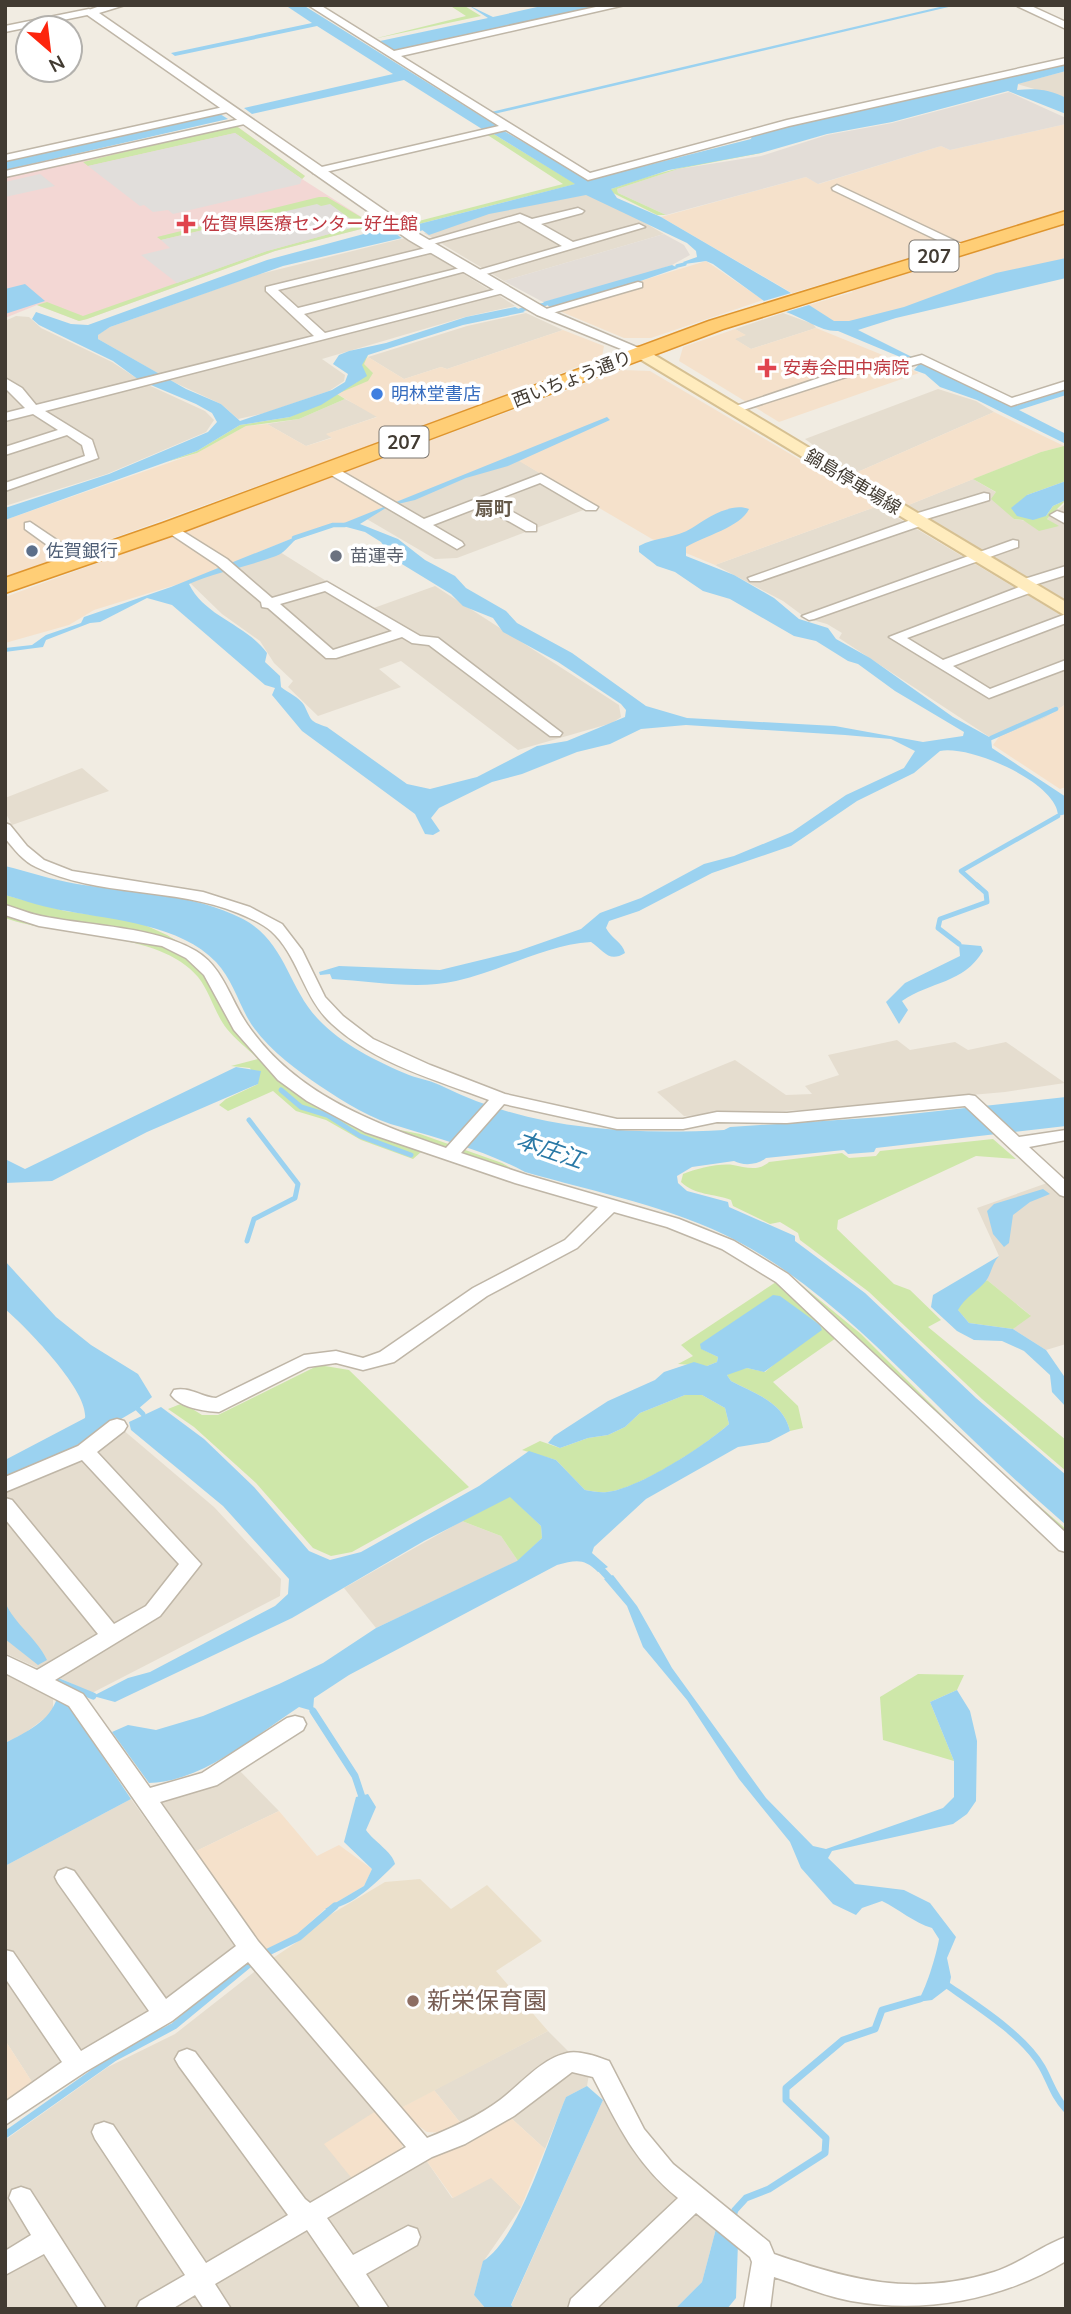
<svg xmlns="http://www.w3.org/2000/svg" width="1071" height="2314" font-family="Mulish,'Noto Sans JP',sans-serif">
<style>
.residential{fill:#e5ddcf}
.commercial{fill:#f5e1cb}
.industrial{fill:#e3ddd7}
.education{fill:#ebe0cb}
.medical{fill:#f3d7d4}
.green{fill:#cee7a9}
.parking{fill:#e1dedb}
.water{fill:#9bd2f0}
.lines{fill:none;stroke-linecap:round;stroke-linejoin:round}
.stream-far3{stroke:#9bd2f0;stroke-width:3.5}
.stream-far2{stroke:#9bd2f0;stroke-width:4.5}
.stream-far1{stroke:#9bd2f0;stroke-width:5}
.stream{stroke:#9bd2f0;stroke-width:7}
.minor-casing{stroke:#bfb6a7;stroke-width:3}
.tertiary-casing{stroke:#bfb6a7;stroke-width:3}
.secondary-casing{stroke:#d6c092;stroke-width:4}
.trunk-casing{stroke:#df952e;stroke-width:3}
.minor{fill:#fff;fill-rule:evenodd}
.tertiary{fill:#fff;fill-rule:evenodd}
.secondary{fill:#ffecbe;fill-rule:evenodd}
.trunk{fill:#ffce76;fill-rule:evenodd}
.health-dot{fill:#e0444e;stroke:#fff;stroke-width:2.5}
.shop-dot{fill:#3f7fe0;stroke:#fff;stroke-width:2.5}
.service-dot{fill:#5c6f8a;stroke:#fff;stroke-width:2.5}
.worship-dot{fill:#6b7280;stroke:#fff;stroke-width:2.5}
.education-dot{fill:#8d6e63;stroke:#fff;stroke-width:2.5}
.labels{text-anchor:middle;stroke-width:7;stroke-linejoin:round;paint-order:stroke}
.far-health-label{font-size:18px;fill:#be3a42;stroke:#fff;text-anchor:start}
.far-street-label{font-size:18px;fill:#423b32;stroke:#fff}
.far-shop-label{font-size:18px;fill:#366cbe;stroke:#fff;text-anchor:start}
.far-service-label{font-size:18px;fill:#4e5e75;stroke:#fff;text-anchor:start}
.far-worship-label{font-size:18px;fill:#5b616d;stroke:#fff;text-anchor:start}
.shield{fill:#fff;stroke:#7b7670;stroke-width:2}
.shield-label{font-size:19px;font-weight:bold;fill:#423b32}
.far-neighbourhood-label{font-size:19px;font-weight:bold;fill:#655949;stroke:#fff}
.water-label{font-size:23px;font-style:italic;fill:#2a79a6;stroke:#fff}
.near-education-label{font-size:24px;fill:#785e54;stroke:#fff;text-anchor:start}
</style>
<rect width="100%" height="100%" fill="#f1ece2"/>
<g class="residential">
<path d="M1066 71V98L1017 84Z"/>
<path d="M594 193 664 234 504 281 424 233 485 214Z"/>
<path d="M405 238 493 292 161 375 98 339 97 335 110 327 256 275Z"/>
<path d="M497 294 515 306 465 317 322 359 345 375 344 381 329 391 265 413 238 419 221 404 167 379Z"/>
<path d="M526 313 563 330 447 369 441 367 404 379 368 357 467 326Z"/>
<path d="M783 313 813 324 816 328 751 349 734 339 745 335 735 329Z"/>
<path d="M16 316 29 317 41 328 112 362 144 383 205 411 214 420 206 432 107 474 5 506V321Z"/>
<path d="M938 389 976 401 994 412 853 474 805 439Z"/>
<path d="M345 399 379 416 327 434 333 437 306 446 267 424 299 419Z"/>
<path d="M515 458 594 506 457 558 435 559 365 518 383 507Z"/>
<path d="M973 479 997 493 1001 506 1014 519 1058 526 1047 519 1066 503V602L906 506Z"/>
<path d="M878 506 1066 618V704L1045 718 999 737 988 736 839 638 842 633 827 624 806 618 783 601 715 565Z"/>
<path d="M272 547 371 609 435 586 619 705 621 717 612 723 518 750 401 661 379 669 401 687 318 716 288 687 293 681 274 663 260 641 222 614 188 581Z"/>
<path d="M82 768 109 791 12 825 5 812V798Z"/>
<path d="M897 1040 910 1050 955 1042 968 1050 1006 1042 1065 1083 1005 1092 802 1110 684 1116 657 1092 735 1060 786 1095 812 1094 805 1086 839 1075 828 1055Z"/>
<path d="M1064 1177 1066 1344 1046 1350 1013 1329 1030 1315 987 1280 990 1267 999 1256 977 1208Z"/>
<path d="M122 1429 214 1507 281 1579 280 1596 92 1693 5 1653V1488Z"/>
<path d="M462 1521 501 1536 518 1561 376 1628 344 1588Z"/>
<path d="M5 1669 53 1694V1712L25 1733 5 1743Z"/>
<path d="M238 1769 279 1811 190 1854 154 1800Z"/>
<path d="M131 1799 237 1947 173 1999 34 2085 5 2040V1866Z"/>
<path d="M258 1969 376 2111 354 2181 132 2309H5V2140L108 2067 175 2034Z"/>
<path d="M548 2031 569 2052 545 2066 503 2104 463 2126 434 2090Z"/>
<path d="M577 2068 589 2074 587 2086 566 2097 545 2149 510 2117Z"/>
<path d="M603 2100 627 2142 661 2182 717 2225 702 2282 675 2309H514L511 2306Z"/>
<path d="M426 2160 452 2198 491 2177 521 2207 483 2262 474 2295 486 2309H170Z"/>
</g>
<g class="commercial">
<path d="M1066 124V211L792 293 661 217 806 177 819 184 941 146 950 150Z"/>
<path d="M1066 222V261L905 309 835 325 809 305 853 292 849 288Z"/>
<path d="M706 261 763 300 651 338H624L557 310 639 287 634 283Z"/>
<path d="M816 328 890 358 882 364 906 367 919 373 779 422 679 361 683 347 735 329 746 335 735 339 751 349Z"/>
<path d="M563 330 604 346 602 357 460 413 5 577V520L197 453 246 426 267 424 306 446 332 438 326 434 377 417 337 394 368 357 404 379 441 367 447 369Z"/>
<path d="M622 370 650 371 878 506 715 565 652 539 514 458 383 507 365 518 303 534 188 581 94 610 69 625 5 643V597Z"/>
<path d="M994 412 1064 446 1041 452 906 506 853 474Z"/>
<path d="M1066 704V787L1060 789 993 745 999 737 1045 718Z"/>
<path d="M279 1811 317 1856 339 1845 372 1869 364 1886 325 1909 295 1936 263 1952 190 1854Z"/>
<path d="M5 2040 34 2085 5 2105Z"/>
<path d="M434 2090 463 2126 445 2133 427 2132 397 2110Z"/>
<path d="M376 2111 403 2144 398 2156 354 2181 324 2144Z"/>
<path d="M510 2117 545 2149 521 2207 491 2178 453 2198 426 2160Z"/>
</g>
<g class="industrial">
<path d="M1009 92 1066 118V124L950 150 941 146 818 184 806 177 666 215 618 193 617 189 678 169 761 156 827 135 892 123Z"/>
<path d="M664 234 684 245 690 255 672 265 599 288 543 302 504 281Z"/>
</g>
<path class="education" d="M420 1879 451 1909 487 1885 542 1941 496 1971 548 2031 397 2110 270 1960 303 1938 323 1919 385 1882Z"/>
<path class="medical" d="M235 125 305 176 302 179 371 223 362 225 365 228 275 251 87 319 79 321 37 305 5 318V177Z"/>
<g class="green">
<path d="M449 5H463L481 16 373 39 466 16Z"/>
<path d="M235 125 305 176 302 179 235 133 88 166 83 162Z"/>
<path d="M492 133 576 184 415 225 411 223 563 184 486 134Z"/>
<path d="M752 153H761L678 169 617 189 618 193 666 215H657L611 192V189C657 172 704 161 752 153Z"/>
<path d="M319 197H327L371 223 362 225 365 228 275 251 87 319 79 321 37 305 47 302 83 316 267 251 351 228 347 225 355 223 321 206 245 220 161 240 157 237Z"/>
<path d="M368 355 364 364 373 373 368 381 337 394 345 399 299 419 246 426 197 453 166 462 197 451 240 425 290 417 357 382 363 358Z"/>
<path d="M1064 446 1066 481 1027 495 1046 516 1053 506 1066 500 1047 519 1059 526 1039 531 1023 520 1014 519 991 499 996 492 973 479 1041 452Z"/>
<path d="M5 895 65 911 136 921 167 935 205 958 221 976 246 1023 267 1050 305 1086 375 1125 420 1134 502 1163 523 1175 734 1242 787 1273 861 1334 995 1468 1066 1529V1554L991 1487 839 1336 773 1382 798 1406 803 1428 790 1431C783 1401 755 1394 731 1381L727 1375 730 1371 747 1368 765 1372 820 1325 802 1313 702 1349 718 1357 717 1362 707 1366 678 1364 693 1356 681 1345 776 1282 722 1249 667 1226 421 1152 413 1159 361 1140 326 1120 296 1111 273 1091 228 1111 219 1105 226 1099 258 1084 250 1068 231 1066 258 1059C248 1049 236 1040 227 1029 215 1014 210 992 198 977 159 930 60 938 5 918Z"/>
<path d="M993 1139 1016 1159 976 1156 838 1220 837 1229 894 1284 910 1290 941 1320 928 1327 1066 1440V1471L982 1399 869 1292 800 1240 798 1233 780 1222 770 1224 733 1206 731 1200C713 1193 696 1196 681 1182L683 1174C696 1169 719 1163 733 1165 745 1167 758 1172 769 1162L842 1153 849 1158 876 1156 880 1151Z"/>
<path d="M987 1280 1031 1316 1013 1329 969 1323 957 1309 967 1296Z"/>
<path d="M319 1365 349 1370 469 1487 352 1552 331 1556 313 1548 256 1483 194 1427 168 1409 183 1403 202 1415H218Z"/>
<path d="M685 1395H702L725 1408 729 1424C705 1446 639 1489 607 1492 600 1493 592 1491 585 1490L556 1460 522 1450 540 1441 560 1448 588 1438 608 1435 625 1427 640 1413Z"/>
<path d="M510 1496 541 1526 542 1538 518 1561 501 1536 462 1521Z"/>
<path d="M918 1674 964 1675 957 1690 930 1702 954 1761 883 1740 880 1697Z"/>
</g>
<g class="parking">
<path d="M235 133 302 179 300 184 173 214 168 210 153 212 144 205 140 206 88 166Z"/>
<path d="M40 174 55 186 5 197V182Z"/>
<path d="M317 204 321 206 330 204 356 223 348 225 351 228 267 251 177 283 141 255 170 248 161 240Z"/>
</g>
<g class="water">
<path d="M285 5H303L497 126 482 129 404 80 252 114 244 108 393 74 317 26 175 56 171 53 312 23Z"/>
<path d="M468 5 493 17 546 5H606L395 51 380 41 488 18Z"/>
<path d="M948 5H957L494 114 491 112Z"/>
<path d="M1066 65V71L1018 84 1017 90C1034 88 1050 89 1066 98V114L1008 91 892 122 827 134 761 153 669 170 611 189 617 198 661 217 791 293 764 301 713 264 706 261 685 264 683 262 697 257 696 251 687 243 586 195 489 214 429 235 415 225 575 184 492 133 504 131 589 180 751 139 752 136 795 124Z"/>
<path d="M220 114 228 119 5 170V162Z"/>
<path d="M386 228 402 238 283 266 110 327 98 335V339L186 389 221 404 240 421 332 390 345 382 348 374 333 364 339 355 349 351 386 343 466 317 515 307 525 312 463 325 368 355 362 365 367 376 321 405 290 417 240 425 197 451 5 520V508L109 474 208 432 217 422 212 413 196 404 139 380 113 361 39 325 32 319 36 312 71 324 88 325 267 260Z"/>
<path d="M1066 258V278L896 318 858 330 912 357 905 359 838 331C821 332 804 318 786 312L809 305 834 321H849L904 307 996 273Z"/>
<path d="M672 265 678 268 600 295 550 307 543 302Z"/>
<path d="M25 284 45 301 5 314V289Z"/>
<path d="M921 362 1012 407 1066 390V395L1019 410 1066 434V444L977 400 940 387 925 374 914 370Z"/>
<path d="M607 417 610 420 508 466 466 478 415 500 389 506 360 524 398 539 425 560 455 576 466 588 506 611 517 623 572 653 646 706 687 718 835 726 923 742 963 736 964 732 895 691 858 664 848 661 816 641 794 636 730 599 703 591 675 572 657 566 639 552V546C655 537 677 538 692 528 706 519 730 502 749 509 741 527 704 536 686 547V556L734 575 774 598 799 619 828 628 836 639 870 658 953 717 991 738 992 748 1066 797V814L1058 816C1058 783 971 745 940 751L914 773 857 801 791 846 712 873 639 911 609 921 606 928C611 938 623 943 625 953 609 963 604 951 591 942 544 945 502 971 456 981 417 990 372 981 332 979L330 974 320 975 319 972 339 966 440 970 518 951 581 929 600 913 641 898 704 864 734 856 792 832 846 795 904 768 915 751 891 739 845 735 686 725 641 729 610 744 577 752 522 774 492 782 439 808 431 818 440 831 433 835 425 834 415 814 302 731 272 695 275 688 265 685 172 605 147 598 100 622 90 623 46 640 43 647 5 652V648L32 645 46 635 81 623 84 617 171 587 298 536H301C290 542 287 552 276 556 247 567 216 572 189 584 205 617 246 624 267 653L265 662 280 676 281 687C287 692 300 698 304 705 312 721 309 721 327 727L407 784 430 789 477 777 537 746 567 741 625 717 626 710 621 704 558 662 503 632 493 618 463 606 451 594 392 558 381 542 365 532 339 525Z"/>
<path d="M1066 481V500L1053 506 1046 516 1033 520 1017 516 1011 508 1027 495Z"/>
<path d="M5 866C29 872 53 880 77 884 132 893 193 893 243 919 285 941 288 987 318 1019 341 1044 378 1062 409 1075 420 1079 433 1081 444 1087 532 1130 628 1135 724 1130L730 1127 883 1117 1066 1097V1126L876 1148 874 1152 848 1154 844 1150 766 1158C758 1165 743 1166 734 1161L692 1167 677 1176 678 1183 687 1191 728 1202 729 1207 795 1236V1241L865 1293 976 1398 1066 1475V1525C1019 1484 974 1442 930 1398 870 1340 811 1280 737 1241 673 1207 595 1192 525 1172 486 1151 443 1140 401 1127 373 1120 344 1102 320 1086 295 1069 262 1045 247 1017 237 998 231 978 216 962 181 925 114 920 67 911 46 908 26 901 5 895Z"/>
<path d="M959 944 981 946 983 951C963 984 931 981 902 1001L908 1010 899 1024 886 1002 905 983 960 956Z"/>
<path d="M236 1067 261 1071 258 1084 147 1132 52 1181 5 1183V1159L25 1169Z"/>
<path d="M1043 1189 1050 1194 1030 1202 1013 1215 1009 1243 1004 1247 993 1234 987 1211 994 1204Z"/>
<path d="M999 1256C992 1264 991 1274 986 1281 977 1292 965 1297 958 1310L969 1323 1013 1329 1046 1350 1066 1379V1407L1052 1392 1050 1375 1024 1351 1002 1341 974 1340 957 1331 931 1307 933 1295Z"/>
<path d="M5 1261 56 1317 91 1345 138 1374 152 1397 138 1409 72 1448 5 1476V1460L85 1418C89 1391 26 1327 5 1309Z"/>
<path d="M773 1295 780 1296 820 1325 822 1330 764 1372 747 1368 727 1375 731 1381C755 1394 783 1401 790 1431L769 1442 738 1447 646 1499 594 1547 592 1553 608 1567 598 1572C584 1558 576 1560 557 1565L349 1675 314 1698 313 1711 299 1707C256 1735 203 1782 149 1783L112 1732 128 1725 156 1730 203 1716 279 1684 323 1663 376 1628 517 1561 542 1538 541 1526 510 1497 424 1541 292 1618 115 1702 93 1696 128 1678 150 1672 275 1606 288 1594 289 1579 223 1506 131 1430 129 1422 161 1407 204 1439 254 1487 309 1551 330 1560 361 1552 479 1486 529 1451 556 1460 585 1490C592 1491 600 1493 607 1492 638 1489 706 1445 729 1424L725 1408 702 1395H685L640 1413 625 1427 608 1435 588 1438 560 1448 548 1443 554 1436 608 1401 655 1380 664 1372 694 1362 707 1366 717 1362 718 1357 701 1349 700 1344Z"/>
<path d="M613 1575 637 1606 672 1668 766 1798 813 1846 826 1849 943 1808 954 1797V1761L930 1702 957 1690 970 1711 977 1741 976 1801 967 1814 953 1824 832 1851 828 1858 855 1884 904 1890 930 1903 956 1937 947 1958 951 1977 949 1987 932 2000 917 2002C925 1993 937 1953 939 1939L932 1928C914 1923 899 1909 882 1901L862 1908 856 1915 833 1904 801 1868 790 1842 739 1779 687 1700 643 1647 627 1606 604 1579Z"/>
<path d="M5 1602C15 1625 36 1637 47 1660L38 1665 5 1639Z"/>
<path d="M57 1698 71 1709 131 1799 5 1866V1743C27 1732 50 1721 57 1698Z"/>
<path d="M368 1794 376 1807 366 1830C374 1842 392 1851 395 1864 378 1881 350 1910 325 1909L364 1886 372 1869 344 1842 356 1797Z"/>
<path d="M587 2086 603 2100 511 2305 514 2309H486L474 2295 483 2261C518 2241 549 2137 566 2097Z"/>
<path d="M717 2225 738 2243 736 2298 727 2309H675L702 2282Z"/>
</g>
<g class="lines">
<g class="stream-far3">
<path d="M396 234 421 229"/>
<path d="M677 266 685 264"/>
<path d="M520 310 546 304"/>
</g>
<g class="stream-far2">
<path d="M294 538 333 525H345"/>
<path d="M991 738 1056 709"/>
<path d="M979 887 961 871 1058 816"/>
</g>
<g class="stream-far1">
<path d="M959 944 938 928 940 919 987 902 986 893 977 885"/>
<path d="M281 1090 301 1107 327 1115 360 1136 411 1155"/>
<path d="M247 1241 254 1219 295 1198 298 1184 249 1120"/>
<path d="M138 1409 143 1414"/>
</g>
<g class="stream">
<path d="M597 1565 612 1581"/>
<path d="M59 1682 93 1696"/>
<path d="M313 1711 355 1776 363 1800"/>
<path d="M262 1955 299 1937 335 1906"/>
<path d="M944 1983C974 2004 1024 2035 1042 2067 1051 2083 1053 2095 1066 2109"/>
<path d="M5 2135 114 2058 174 2026 254 1960"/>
<path d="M732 2219 735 2210 746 2198 769 2189 825 2153 826 2138 786 2100V2088L843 2040 875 2029 882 2010 920 1999"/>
</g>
<g class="minor-casing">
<g id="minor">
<path d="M308 5H320L394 51 605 5H625L401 56 590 173 787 120 1066 58V64L789 126 588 180 506 130 317 174 313 173V169L499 126Z"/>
<path d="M1015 5H1029L1066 22V29Z"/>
<path d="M89 9 94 12 92 14 5 32V26Z"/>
<path d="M228 106 233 109 232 111 5 161V155Z"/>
<path d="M245 118 250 121 249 123 5 177V171Z"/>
<path d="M837 185 966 246 968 248 958 250 833 190 832 188Z"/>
<path d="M578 208 584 211 582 213 541 224 573 242 639 224 645 227 476 277 470 274 472 272 562 246 519 221 425 246 419 243 520 214 532 219Z"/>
<path d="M434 246 440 249 438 251 278 290 298 308 468 266 474 269 304 314 325 333 505 287 511 291 45 411 92 440 98 458 5 491V483L85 456 82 445 67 435 5 455V447L58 430 33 414 5 421V413L25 408 5 388V378L22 388 36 405 314 336 266 291V287Z"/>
<path d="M638 282 642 283V287L542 316 536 312Z"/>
<path d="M922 355 1012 398 1066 381V389L1011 406 921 363 899 369 874 368 737 412 727 409 869 361H899Z"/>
<path d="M331 465 424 519 541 474 598 507 596 510H586L540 483 493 501 536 525V531H526L482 506 433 525 462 542 464 545 457 549 326 472 325 469Z"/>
<path d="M984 493 989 494V500L923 520V525L760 581H750L748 578 908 521V516Z"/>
<path d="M1057 511 1066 514V524L1050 515Z"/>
<path d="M30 522 82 557V563H72L25 529V523Z"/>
<path d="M171 524 227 559 272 598 327 582 420 636 438 638 562 733 560 736H550L429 645 412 643 402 637 336 658H326L268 608 262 607 261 602 217 565 166 531 164 528ZM325 591 392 631 333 650 280 604Z"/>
<path d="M1013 540 1018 541V547L814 619 809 620 802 616Z"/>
<path d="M1066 566V575L1034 585 1037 588 1035 591 907 638 943 660 1066 614V623L953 666 990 689 1066 660V669L989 698 889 637 1019 587 1016 584 1018 581Z"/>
<path d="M5 823 10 825 27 846 44 860 72 871 203 892 250 907 282 924 302 950 325 997 343 1016 373 1039 430 1065 505 1094 617 1119H683L717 1112 787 1113 969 1095 975 1096 1019 1137 1066 1130V1140L1029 1147 1066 1181V1197L1060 1195 965 1106 787 1123 717 1122 683 1129H617L504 1104 461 1153 527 1175 679 1219 734 1241 788 1274 1066 1533V1552L1059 1550 776 1282 722 1249 667 1227 614 1212 577 1248 487 1296 394 1362 363 1370 336 1363 308 1367 219 1412C203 1411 181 1408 171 1395L174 1390C188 1386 202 1397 216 1398L304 1355 336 1351 363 1358 380 1352 473 1288 565 1240 598 1207 515 1183 365 1132 307 1101 278 1080 234 1030 204 975 186 958 162 946 39 926 5 915V905C19 909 32 915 46 917 92 926 156 927 196 951 223 967 230 999 247 1024 294 1093 370 1122 446 1148L489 1100C436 1080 374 1063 332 1024 303 998 299 956 271 931 263 924 248 917 238 913 174 887 97 897 36 867 23 861 14 849 5 838Z"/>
<path d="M117 1419 124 1421 127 1426 124 1431 97 1452 201 1564 160 1616 55 1680 83 1694 150 1788 202 1773 287 1718 295 1716 303 1718 306 1724 303 1730 217 1785 160 1802 258 1941 427 2138C452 2128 479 2116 500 2100 521 2084 541 2059 567 2053 579 2050 598 2057 609 2061L644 2129 673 2164 769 2242 774 2254C849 2280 914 2297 994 2272 1019 2264 1041 2246 1066 2237V2261C1002 2300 925 2314 851 2301 824 2296 799 2285 774 2277L770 2309H744L752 2262 750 2257 696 2213 596 2309H568L571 2299 678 2198C635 2163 618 2125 593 2077L572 2072 514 2116 465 2144 432 2157 327 2218 353 2255 408 2226 417 2229 420 2237 417 2245 366 2274 389 2309H361L307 2230 215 2284 231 2309H204L195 2295 172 2309H136L140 2301 185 2275 95 2139 92 2132 95 2125 104 2122 113 2125 206 2263 288 2215 179 2066 175 2059 179 2052 187 2049 195 2052 305 2199 310 2203 406 2147 248 1962 172 2021 85 2072 5 2125V2102L62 2062 5 1978V1950L13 1952 81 2051 149 2011 58 1883 55 1877 58 1871 66 1868 74 1871 166 1999 236 1946 69 1706 5 1673V1655L37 1670 98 1634 5 1519V1498L12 1500 114 1624 146 1606 179 1564 82 1460 5 1492V1477L78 1446 110 1421Z"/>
<path d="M21 2187 30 2190 106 2309H79L44 2254 5 2275V2251L31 2235 9 2198 12 2190Z"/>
</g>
</g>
<g class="tertiary-casing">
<path id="tertiary" d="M103 5H125L99 13 419 234 547 309 648 352 641 356 636 355 537 315 409 240 83 12Z"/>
</g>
<g class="secondary-casing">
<path id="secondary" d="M641 347 1066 602V616L635 356 633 352 635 348Z"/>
</g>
<g class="trunk-casing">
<path id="trunk" d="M1066 211V223L723 329 179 533 5 593V578L163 523 709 321Z"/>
</g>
<use href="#minor" class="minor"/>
<use href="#tertiary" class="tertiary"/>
<use href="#secondary" class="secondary"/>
<use href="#trunk" class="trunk"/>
</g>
<g class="health-dot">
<path d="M182.5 213.5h7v7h7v7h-7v7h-7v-7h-7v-7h7z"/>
<path d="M763.5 357.5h7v7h7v7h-7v7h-7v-7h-7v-7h7z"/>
</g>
<circle class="shop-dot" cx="377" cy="394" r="7"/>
<circle class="service-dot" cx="32" cy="551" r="7"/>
<circle class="worship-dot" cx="336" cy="556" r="7"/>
<circle class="education-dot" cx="413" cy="2001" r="7"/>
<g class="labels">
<g class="far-health-label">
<text x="202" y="230">佐賀県医療センター好生館</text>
<text x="783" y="374">安寿会田中病院</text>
</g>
<g class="far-street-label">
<text transform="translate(572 379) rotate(-21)" y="6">西いちょう通り</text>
<text transform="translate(853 482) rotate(31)" y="6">鍋島停車場線</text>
</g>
<g class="far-shop-label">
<text x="391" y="400">明林堂書店</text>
</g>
<g class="far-service-label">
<text x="46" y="557">佐賀銀行</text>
</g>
<g class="far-worship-label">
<text x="350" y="562">苗運寺</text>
</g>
<g class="shield">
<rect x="909.5" y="240.5" width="49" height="31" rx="5"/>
<rect x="379.5" y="426.5" width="49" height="31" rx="5"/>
</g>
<g class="shield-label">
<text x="934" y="263">207</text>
<text x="404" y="449">207</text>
</g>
<g class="far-neighbourhood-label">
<text x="494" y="515">扇町</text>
</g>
<g class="water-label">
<text transform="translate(550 1150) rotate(19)" y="8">本庄江</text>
</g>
<g class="near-education-label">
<text x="427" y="2009">新栄保育園</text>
</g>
</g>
<rect width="1071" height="2314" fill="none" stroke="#423b32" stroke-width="14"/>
<g transform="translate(49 49) rotate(152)"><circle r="33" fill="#ffffff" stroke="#b3b1ad" stroke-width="2"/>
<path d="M0-5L12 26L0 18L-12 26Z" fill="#fd250d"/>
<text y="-10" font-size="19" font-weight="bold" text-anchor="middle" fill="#423b32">N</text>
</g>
</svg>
